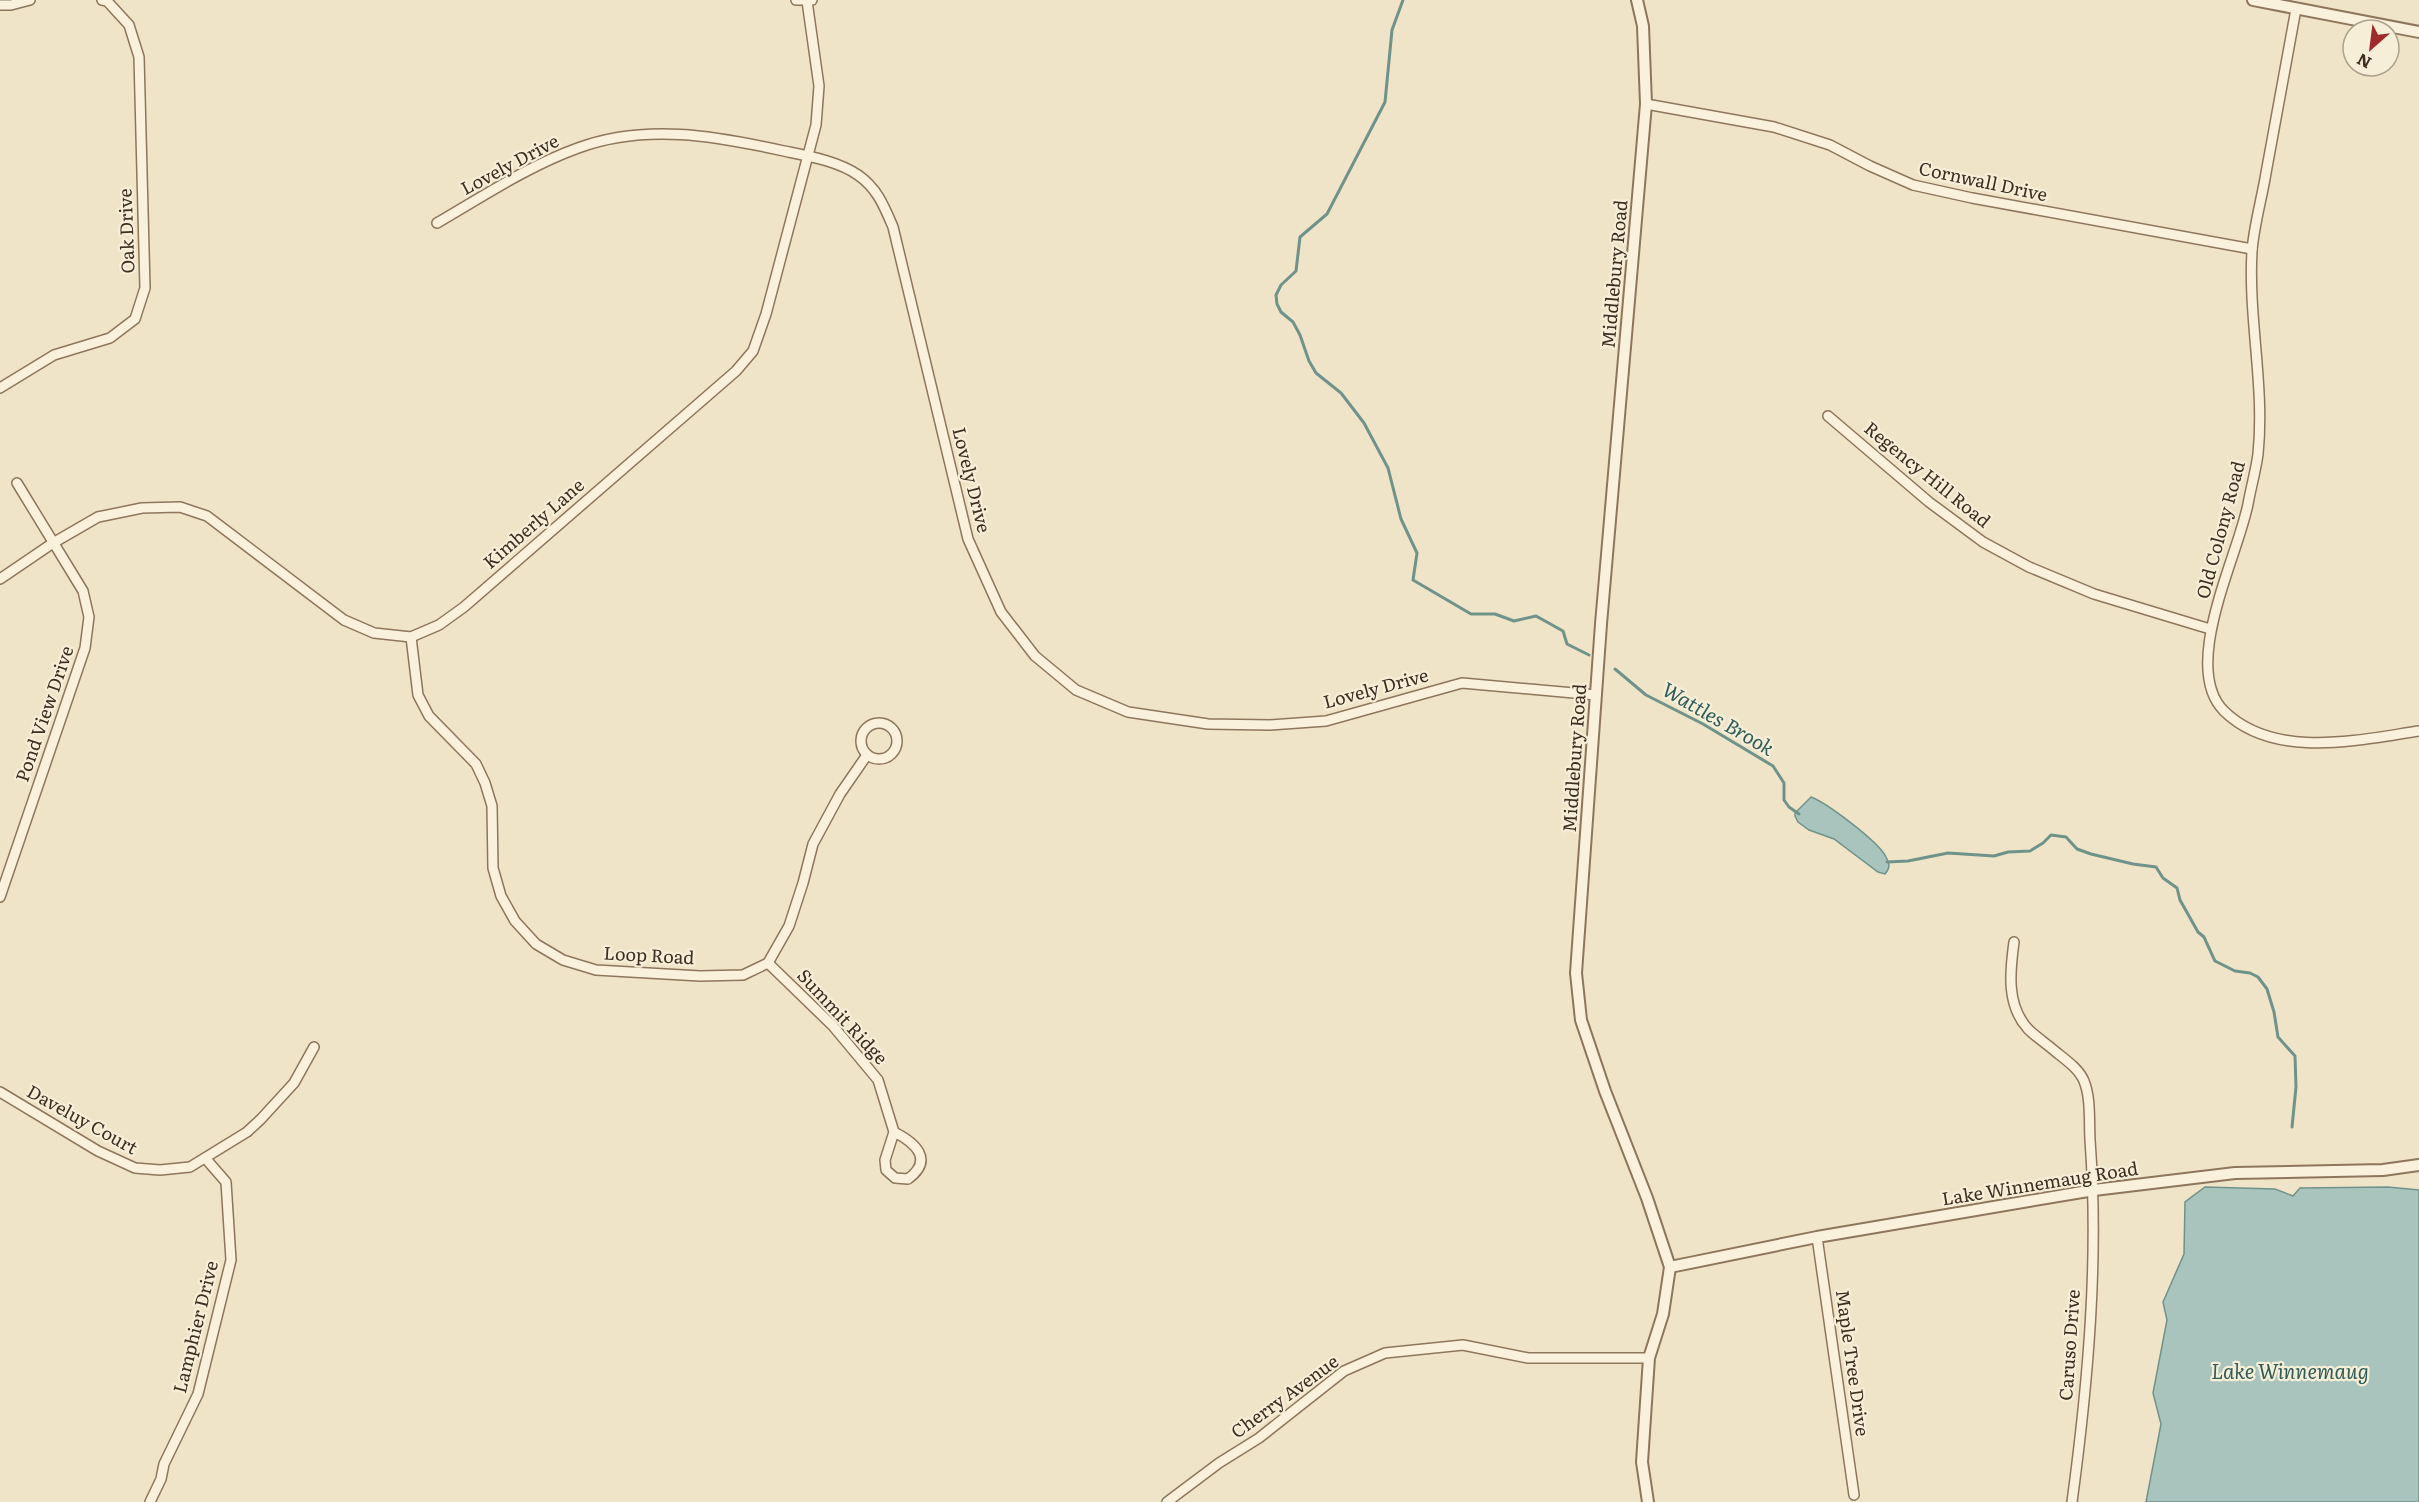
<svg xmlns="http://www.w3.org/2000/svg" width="2419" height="1502" font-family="Literata,serif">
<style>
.water{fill:#a9c4bc;stroke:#6f938a;stroke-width:1.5}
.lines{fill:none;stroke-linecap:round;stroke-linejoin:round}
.stream{stroke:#6f938a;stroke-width:3}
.minor-casing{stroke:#8d765c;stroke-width:12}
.tertiary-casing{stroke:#8d765c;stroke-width:14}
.minor{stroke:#faf1dc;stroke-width:9}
.tertiary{stroke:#faf1dc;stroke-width:10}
.labels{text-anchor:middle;stroke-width:4.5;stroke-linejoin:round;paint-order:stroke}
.street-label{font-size:18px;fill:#3d2e20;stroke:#f7eed8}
.water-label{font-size:20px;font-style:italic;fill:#2f5d5a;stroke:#f7eed8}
</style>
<rect width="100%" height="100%" fill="#f0e4c8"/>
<g class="water">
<path d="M1811 797C1827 803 1879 842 1886 857 1890 864 1890 868 1885 874L1878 872 1834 839 1809 830 1798 822 1795 816V813Z"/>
<path d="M2205 1187 2275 1189 2293 1196 2300 1188 2388 1187 2419 1190V1502H2146L2161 1424 2153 1393 2167 1320 2163 1302 2184 1254 2185 1202Z"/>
</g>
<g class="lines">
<g class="stream">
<path d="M1403 0 1392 30 1385 102 1327 214 1300 237 1296 271 1281 285 1276 295 1277 304 1281 312 1293 322 1300 335 1309 361 1316 373 1341 393 1364 423 1388 468 1401 519 1417 553 1413 580 1471 614H1495L1514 621 1536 616 1563 631 1567 644 1589 655"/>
<path d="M1615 669 1646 695 1703 724 1773 766 1784 783V800L1789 807 1799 814"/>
<path d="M1887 862 1908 861 1948 853 1994 856 2008 852 2030 851 2043 843 2051 835 2066 837 2077 849 2091 854 2133 864 2156 867 2163 878 2177 888 2180 900 2198 932 2204 937 2215 961 2235 971 2250 973 2258 977 2267 989 2274 1012 2278 1037 2295 1056 2296 1087 2292 1127"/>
</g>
<g class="minor-casing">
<g id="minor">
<path d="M796 0H812"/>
<path d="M0 5H11L30 0"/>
<path d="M2296 9C2286 64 2276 119 2266 173 2262 198 2254 225 2252 251 2248 318 2265 386 2258 454 2256 470 2251 487 2248 504 2238 556 2180 667 2224 711 2274 760 2358 740 2419 731"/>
<path d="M1646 104 1774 127 1830 145 1870 166 1913 185 1972 198 2252 249"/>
<path d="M437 223C482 197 528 166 578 148 645 123 716 136 784 151 808 156 838 161 858 175 877 188 884 206 893 227L968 539 1001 612 1035 656 1076 690 1128 712 1208 724 1270 725 1326 721 1462 683 1596 695"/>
<path d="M0 388 54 355 110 338 135 319 145 288 139 57 129 25 107 1 102 0"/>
<path d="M1828 416 1929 502 1983 542 2029 567 2094 594 2210 629"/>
<path d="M0 579 53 543 98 517 142 508 180 507 207 516 344 620 374 633 411 637 439 625 464 607 736 371 753 351 766 314 816 125 819 86 807 1"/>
<path d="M411 637 418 695 429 716 476 764 485 783 492 806 493 868 501 896 515 921 536 944 563 960 596 970 700 976 743 975 768 963 789 926 803 883 813 844 840 794 867 755"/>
<circle cx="879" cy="741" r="18"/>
<path d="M0 897 85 648 89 617 83 591 17 483"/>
<path d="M2014 942C2010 971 2006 1005 2028 1029 2036 1037 2047 1044 2056 1052 2066 1060 2079 1069 2084 1081 2091 1098 2089 1122 2090 1140 2099 1260 2088 1383 2072 1502"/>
<path d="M768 963 833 1026 878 1080 894 1132 885 1160 886 1170 895 1178 908 1179C934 1160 916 1143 894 1132"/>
<path d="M0 1092 98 1151 135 1168 160 1170 190 1167 247 1132 261 1119 294 1083 314 1047"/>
<path d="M1817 1237 1854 1495"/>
<path d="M150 1502 161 1479 164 1464 198 1394 231 1260 226 1182 206 1159"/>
<path d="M1167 1502 1219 1463 1259 1438 1344 1371 1385 1353 1463 1345 1528 1358H1649"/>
</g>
</g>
<g class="tertiary-casing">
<g id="tertiary">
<path d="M1637 0 1643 26 1646 104 1601 624 1576 973 1581 1020 1605 1091 1647 1198 1670 1267 1663 1314 1649 1358 1642 1462 1648 1502"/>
<path d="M2253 0 2419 32"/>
<path d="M1670 1267 1817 1237 2094 1190 2235 1173 2383 1170 2419 1165"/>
</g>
</g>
<use href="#minor" class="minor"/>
<use href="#tertiary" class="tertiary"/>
</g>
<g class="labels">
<g class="street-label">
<text transform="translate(510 165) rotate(-28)" y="6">Lovely Drive</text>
<text transform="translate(1983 182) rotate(12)" y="6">Cornwall Drive</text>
<text transform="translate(127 231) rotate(-92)" y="6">Oak Drive</text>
<text transform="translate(1615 274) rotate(-85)" y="6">Middlebury Road</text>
<text transform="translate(1927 475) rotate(39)" y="6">Regency Hill Road</text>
<text transform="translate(971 480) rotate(76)" y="6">Lovely Drive</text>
<text transform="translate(534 524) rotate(-41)" y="6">Kimberly Lane</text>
<text transform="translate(2221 530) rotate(-75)" y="6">Old Colony Road</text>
<text transform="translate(1376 689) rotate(-15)" y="6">Lovely Drive</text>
<text transform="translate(45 714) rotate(-71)" y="6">Pond View Drive</text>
<text transform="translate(1575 758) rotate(-86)" y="6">Middlebury Road</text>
<text transform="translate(649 956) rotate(3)" y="6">Loop Road</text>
<text transform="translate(842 1017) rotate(47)" y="6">Summit Ridge</text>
<text transform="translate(82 1120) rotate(29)" y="6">Daveluy Court</text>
<text transform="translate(2040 1184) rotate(-9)" y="6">Lake Winnemaug Road</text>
<text transform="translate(196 1327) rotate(-76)" y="6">Lamphier Drive</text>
<text transform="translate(2070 1345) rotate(-86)" y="6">Caruso Drive</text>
<text transform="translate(1852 1363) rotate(82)" y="6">Maple Tree Drive</text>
<text transform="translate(1285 1397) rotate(-36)" y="6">Cherry Avenue</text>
</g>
<g class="water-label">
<text transform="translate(1718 719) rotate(30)" y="7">Wattles Brook</text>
<text x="2290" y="1379">Lake Winnemaug</text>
</g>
</g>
<g transform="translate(2371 48) rotate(208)"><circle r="28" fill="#f7eed8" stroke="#ada18e" stroke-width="1.5"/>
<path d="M0-4.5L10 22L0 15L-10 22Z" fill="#9e2a2b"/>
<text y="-9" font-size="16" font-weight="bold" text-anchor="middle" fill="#3d2e20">N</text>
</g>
</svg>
